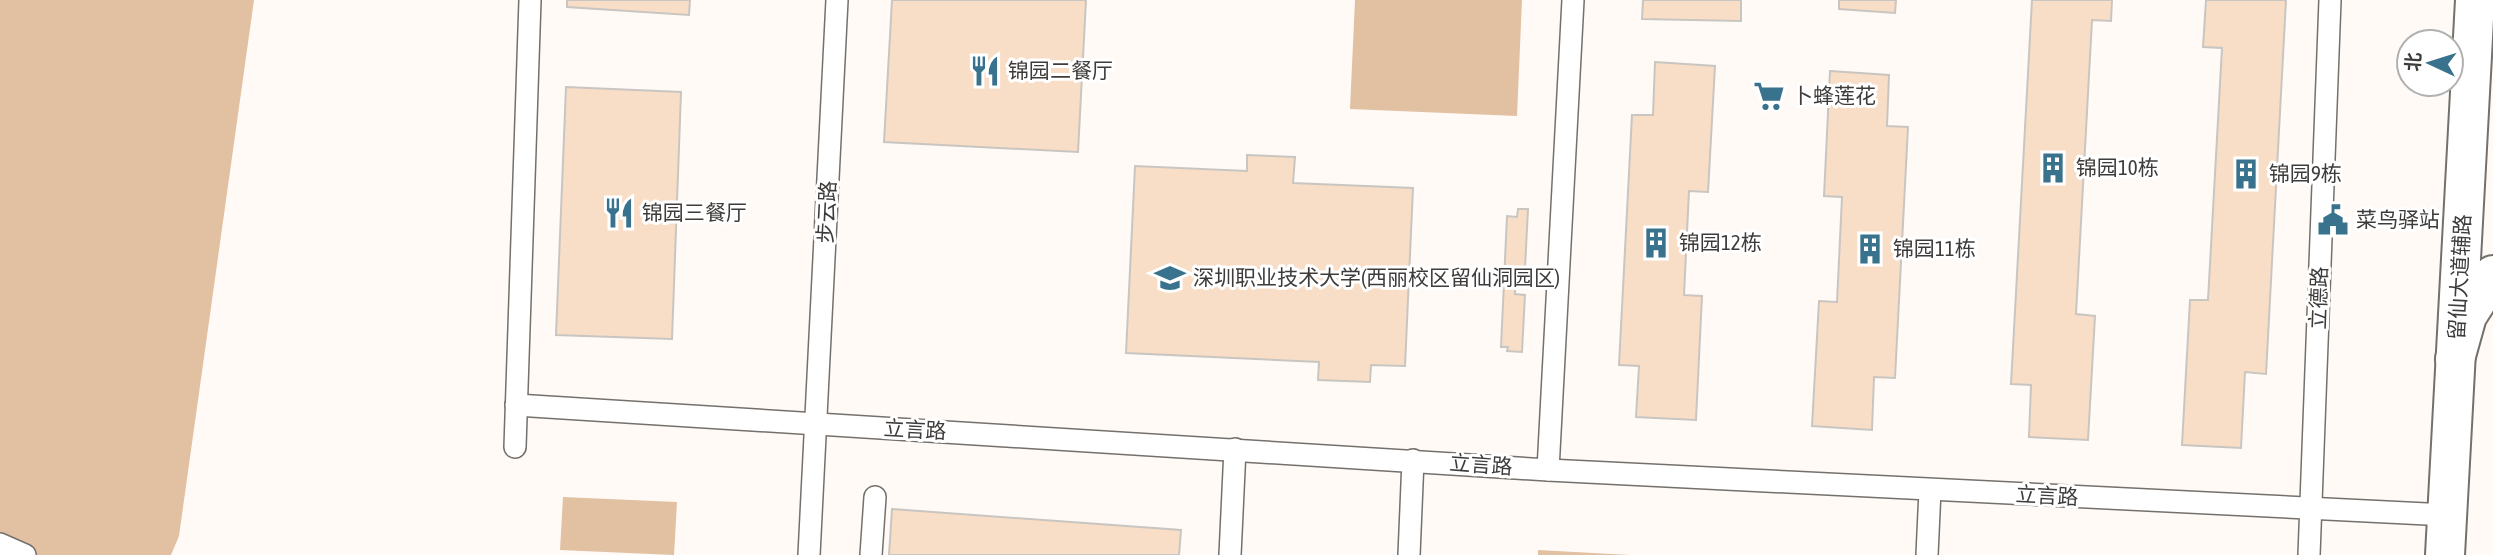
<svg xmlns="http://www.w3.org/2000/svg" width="2493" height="555" font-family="'Asap Condensed','Noto Sans SC',sans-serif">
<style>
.green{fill:#e2c0a2}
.building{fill:#f9dec7;stroke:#c9c5c1;stroke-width:2}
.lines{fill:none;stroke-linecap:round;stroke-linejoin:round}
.service-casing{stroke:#74706c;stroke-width:24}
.secondary-casing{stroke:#74706c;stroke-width:42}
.primary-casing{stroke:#74706c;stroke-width:42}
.service{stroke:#fff;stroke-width:21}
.secondary{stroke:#fff;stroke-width:38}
.primary{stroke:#fff;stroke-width:38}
.labels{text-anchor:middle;stroke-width:6;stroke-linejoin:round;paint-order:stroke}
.poi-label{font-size:21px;fill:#3e3c3b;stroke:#fff;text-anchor:start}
.street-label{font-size:21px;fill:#3e3c3b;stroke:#fff}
</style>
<rect width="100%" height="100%" fill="#fffaf6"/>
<g class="green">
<path d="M0 0H254L179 536 171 555H0Z"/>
<path d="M1355 0H1522L1517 116 1350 109Z"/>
<path d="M563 497 677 502 674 555 560 550Z"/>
<path d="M1538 550 1630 555H1538Z"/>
</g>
<g class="building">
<path d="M567 0H690L689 15 567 7Z"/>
<path d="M892 0H1086L1078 152 884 142Z"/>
<path d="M1643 0H1741V21L1642 19Z"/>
<path d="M1839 0H1896L1895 13 1839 9Z"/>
<path d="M2032 0H2112L2111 21 2092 20 2076 314 2095 316 2088 440 2029 437 2031 385 2011 384Z"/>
<path d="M2206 0H2286L2266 374 2245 372 2241 448 2182 445 2190 300H2208L2222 48 2203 47Z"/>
<path d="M1655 62 1715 66 1708 192 1689 191 1684 295 1702 296 1696 420 1636 417 1639 366 1619 365 1632 115H1653Z"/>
<path d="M1830 71 1889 75 1887 126 1908 127 1895 378 1874 377 1872 430 1812 426 1819 301 1837 302 1842 197 1824 196Z"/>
<path d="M566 87 681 92 672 339 556 335Z"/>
<path d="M1247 155 1295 157 1293 183 1413 188 1405 366 1371 365 1370 382 1318 380 1319 362 1126 353 1135 166 1247 171Z"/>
<path d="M1518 209H1528L1525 268 1516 267 1515 294 1525 295 1522 352 1507 351 1508 347H1501L1507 216 1517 217Z"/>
<path d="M892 509 1181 530 1179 555H889Z"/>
</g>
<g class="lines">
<g class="service-casing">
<g id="service">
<path d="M516 405 1548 470 2447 515"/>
<path d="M515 447 530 0"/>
<path d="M1548 470 1573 0"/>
<path d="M0 544 25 555"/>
<path d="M809 555 837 0"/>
<path d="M871 555 875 497"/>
<path d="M1230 555 1235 449"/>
<path d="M1409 555 1413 460"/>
<path d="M1927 555 1930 490"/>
<path d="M2309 555 2330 0"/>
</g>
</g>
<g class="secondary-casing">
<path id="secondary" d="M2445 555 2475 0"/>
</g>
<g class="primary-casing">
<path id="primary" d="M2455 359 2467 316 2493 275"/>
</g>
<use href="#service" class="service"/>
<use href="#secondary" class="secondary"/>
<use href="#primary" class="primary"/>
</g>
<defs>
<g id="restaurant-bare" transform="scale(2.415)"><path d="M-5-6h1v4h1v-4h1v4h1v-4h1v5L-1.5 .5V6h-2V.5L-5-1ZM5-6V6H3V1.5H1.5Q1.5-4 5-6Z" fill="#39728c" stroke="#fff" stroke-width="2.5" paint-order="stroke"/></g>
<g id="supermarket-bare" transform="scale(2.415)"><path d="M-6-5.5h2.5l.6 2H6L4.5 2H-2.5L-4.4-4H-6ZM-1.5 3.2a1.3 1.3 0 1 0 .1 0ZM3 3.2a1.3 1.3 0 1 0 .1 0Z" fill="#39728c" stroke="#fff" stroke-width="2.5" paint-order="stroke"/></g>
<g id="building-bare" transform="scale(2.415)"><path d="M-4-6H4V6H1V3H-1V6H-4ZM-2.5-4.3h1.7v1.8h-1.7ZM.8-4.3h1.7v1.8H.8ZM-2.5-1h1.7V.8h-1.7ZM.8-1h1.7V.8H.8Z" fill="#39728c" stroke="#fff" stroke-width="2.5" paint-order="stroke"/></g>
<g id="civic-bare" transform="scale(2.415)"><path d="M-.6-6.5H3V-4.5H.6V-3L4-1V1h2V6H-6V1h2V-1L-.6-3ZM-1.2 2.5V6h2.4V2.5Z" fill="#39728c" stroke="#fff" stroke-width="2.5" paint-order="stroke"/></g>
<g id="university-bare" transform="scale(2.415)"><path d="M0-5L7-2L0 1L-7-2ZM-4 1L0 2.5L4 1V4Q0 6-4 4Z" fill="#39728c" stroke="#fff" stroke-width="2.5" paint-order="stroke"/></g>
</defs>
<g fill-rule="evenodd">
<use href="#restaurant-bare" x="985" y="71"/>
<use href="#supermarket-bare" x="1769" y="96"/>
<use href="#building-bare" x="2053" y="168"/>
<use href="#building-bare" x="2246" y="174"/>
<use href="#restaurant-bare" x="619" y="213"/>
<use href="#civic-bare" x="2333" y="220"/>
<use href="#building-bare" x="1656" y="243"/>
<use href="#building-bare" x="1870" y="249"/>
<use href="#university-bare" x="1170" y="278"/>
</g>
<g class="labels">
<g class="poi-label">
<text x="1008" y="78">锦园二餐厅</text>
<text x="1792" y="103">卜蜂莲花</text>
<text x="2076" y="175">锦园10栋</text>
<text x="2269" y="181">锦园9栋</text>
<text x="642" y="220">锦园三餐厅</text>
<text x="2356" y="227">菜鸟驿站</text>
<text x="1679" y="250">锦园12栋</text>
<text x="1893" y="256">锦园11栋</text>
<text x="1193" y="285">深圳职业技术大学(西丽校区留仙洞园区)</text>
</g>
<g class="street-label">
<text transform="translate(827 212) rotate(-87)" y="7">步云路</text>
<text transform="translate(2460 277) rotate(-87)" y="7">留仙大道辅路</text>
<text transform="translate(2319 298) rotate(-88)" y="7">立德路</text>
<text transform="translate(915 430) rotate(3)" y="7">立言路</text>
<text transform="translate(1481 465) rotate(4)" y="7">立言路</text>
<text transform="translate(2047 496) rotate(3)" y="7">立言路</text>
</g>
</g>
<g transform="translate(2430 63) rotate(274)"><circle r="33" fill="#ffffff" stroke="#b2b1b1" stroke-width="2"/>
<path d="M0-5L12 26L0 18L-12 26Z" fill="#39728c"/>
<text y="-10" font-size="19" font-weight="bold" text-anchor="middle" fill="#3e3c3b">北</text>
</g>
</svg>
